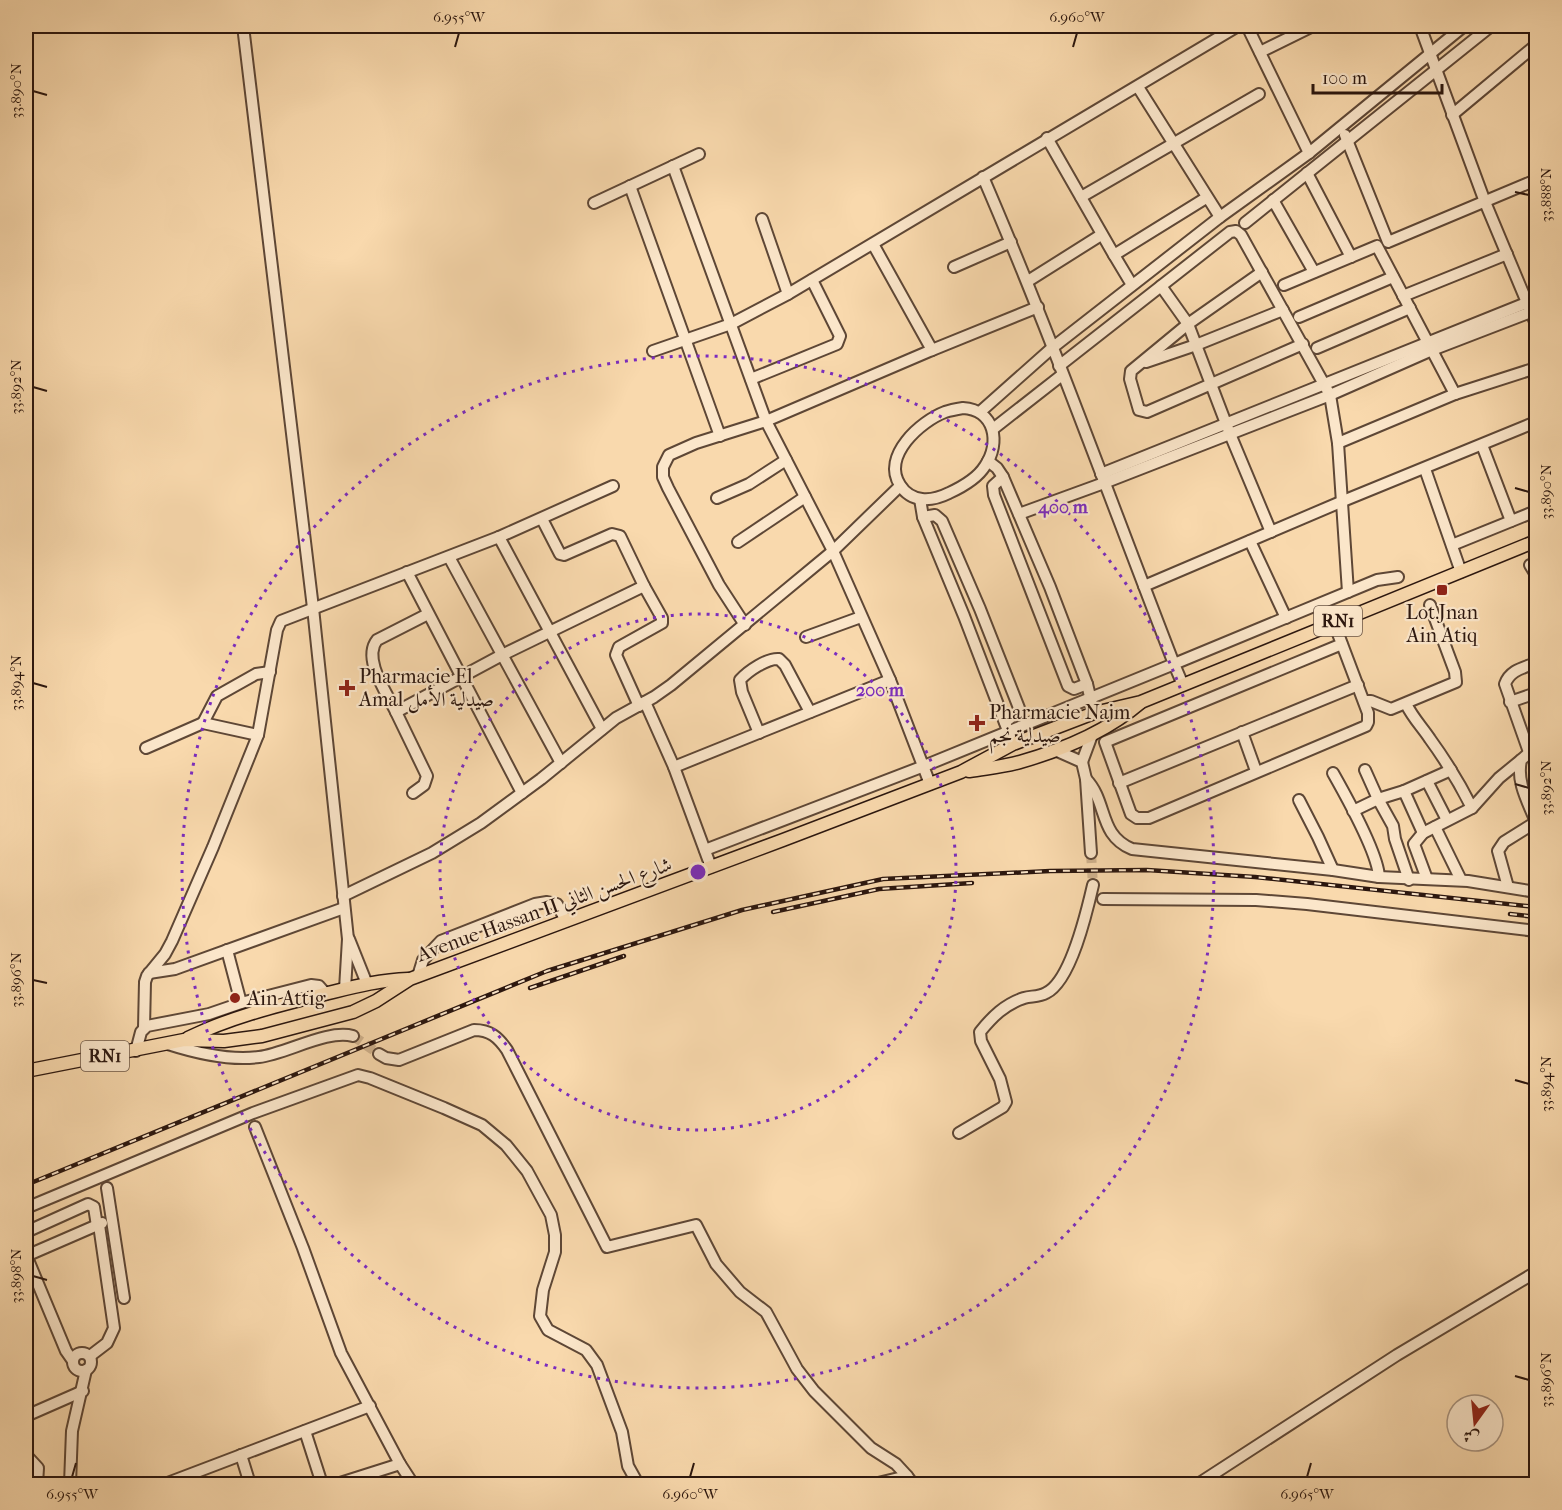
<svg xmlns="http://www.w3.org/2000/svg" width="1562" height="1510" font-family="'IM FELL French Canon',Amiri,serif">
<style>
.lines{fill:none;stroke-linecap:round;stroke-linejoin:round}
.minor-tunnel{stroke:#d0b28d;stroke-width:10;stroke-dasharray:10 5;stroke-linecap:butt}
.minor-casing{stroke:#5e4736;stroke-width:14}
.major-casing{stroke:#2b160e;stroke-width:15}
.minor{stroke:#fbe6ca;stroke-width:10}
.major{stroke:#f9d9ad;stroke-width:12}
.rail-casing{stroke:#2b160e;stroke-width:4.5}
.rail{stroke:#fbe6ca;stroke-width:2;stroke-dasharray:7;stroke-linecap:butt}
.ticks{fill:none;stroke:#2b160e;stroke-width:2}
.ring{fill:none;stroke:#7b2cbf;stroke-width:3;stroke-dasharray:3 6}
.poi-dot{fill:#8f2418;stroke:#fbe6ca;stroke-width:2}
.labels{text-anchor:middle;stroke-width:4.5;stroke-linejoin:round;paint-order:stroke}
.shield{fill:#fbe6ca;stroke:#695446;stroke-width:1.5}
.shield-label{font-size:18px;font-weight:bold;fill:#2b160e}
.poi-label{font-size:20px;fill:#2b160e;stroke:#fbe6ca;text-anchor:start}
.street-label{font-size:20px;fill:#2b160e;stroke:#fbe6ca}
.centre{fill:#7b2cbf;stroke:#fbe6ca;stroke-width:3}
.ring-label{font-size:18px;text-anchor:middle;font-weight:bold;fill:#7b2cbf;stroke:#fbe6ca;stroke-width:4.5;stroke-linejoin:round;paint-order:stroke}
.neatline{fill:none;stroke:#2b160e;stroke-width:2}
.ticks-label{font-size:15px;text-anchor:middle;fill:#2b160e}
</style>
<rect width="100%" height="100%" fill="#f9d9ad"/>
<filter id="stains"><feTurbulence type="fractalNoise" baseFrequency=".00333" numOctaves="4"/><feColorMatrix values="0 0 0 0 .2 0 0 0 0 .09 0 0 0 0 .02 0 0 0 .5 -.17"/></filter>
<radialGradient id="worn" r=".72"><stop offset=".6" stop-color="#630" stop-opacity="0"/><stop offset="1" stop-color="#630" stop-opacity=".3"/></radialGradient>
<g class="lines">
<g class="minor-tunnel">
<path d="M1091 853 1093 885"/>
<path d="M353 1036 379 1054"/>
</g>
<g class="minor-casing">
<g id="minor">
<path d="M243 26 313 608 348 939 345 989"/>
<path d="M1247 26 1309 153"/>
<path d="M1420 26 1485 202 1536 324"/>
<path d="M1260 52 1313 26"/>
<path d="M1138 87 1220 217"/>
<path d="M1452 115 1536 45"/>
<path d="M1345 135 1388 242 1536 180"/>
<path d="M1047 138 1114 255 1206 198"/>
<path d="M673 166 766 421 833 551 890 680 930 784"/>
<path d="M1307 173 1351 257"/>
<path d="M630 186 720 436"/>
<path d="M1081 197 1259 94"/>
<path d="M1273 200 1314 272"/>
<path d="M594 203 699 154"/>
<path d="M762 219 788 294"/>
<path d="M1245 223 1491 26"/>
<path d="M873 244 932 350 1038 307"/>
<path d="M1114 255 1132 285"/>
<path d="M954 267 1011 242"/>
<path d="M1262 272 1188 324 1131 371 1130 379 1139 410 1147 412 1303 344"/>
<path d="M1028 281 1101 235"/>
<path d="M1284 285 1377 246 1455 394 1338 443"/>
<path d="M1161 286 1188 324 1230 434 1271 532"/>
<path d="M1403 296 1507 254"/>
<path d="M1299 317 1393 277"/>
<path d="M1317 348 1410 308"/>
<path d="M653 351 731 324 788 294 1238 26"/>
<path d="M1146 362 1196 345 1283 310"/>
<path d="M1059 366 1230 232 1236 231 1241 235 1330 395 1338 443 1348 592"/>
<path d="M751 379 837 344 840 336 812 280"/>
<path d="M1455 394 1536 368"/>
<path d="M963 408C995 410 1001 443 985 466 977 479 962 487 949 493 941 497 931 500 922 499 913 498 905 493 900 485 881 456 921 421 945 412 951 410 957 409 963 408Z"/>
<path d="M980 412 1052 348 1220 217 1309 153 1464 26"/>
<path d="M993 429 1062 375"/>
<path d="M1482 445 1511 521"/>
<path d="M988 461 997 468 1003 477 1050 587 1087 684 1094 713"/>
<path d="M1425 469 1461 572"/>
<path d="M1101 474 1536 299"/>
<path d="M1003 477 993 486 994 495 1068 686 1074 689 1087 684"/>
<path d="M717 498 749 484 786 460"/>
<path d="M920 499 923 517 964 616 1010 736"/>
<path d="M1019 514 1104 483 1330 395 1432 350 1536 310"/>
<path d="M923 517 935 515 942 521 980 609 1019 708 1017 713 1005 722"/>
<path d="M542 519 560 554 564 555 612 534 620 536 644 586"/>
<path d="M499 537 602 729"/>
<path d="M1250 541 1286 618"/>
<path d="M738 542 805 497"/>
<path d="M1452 545 1536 511"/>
<path d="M449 557 561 763"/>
<path d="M1530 565 1536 575"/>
<path d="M407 572 522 793"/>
<path d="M1144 586 1343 501 1536 422"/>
<path d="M1334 623 1368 713V722L1366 726 1149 818H1137L1131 814 1105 742 1342 644"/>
<path d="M745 625 719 585 668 488 663 477V467L669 455 696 443 766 421 932 350"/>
<path d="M806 637 861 617"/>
<path d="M1183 685 1174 664 1377 580 1398 577"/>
<path d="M1364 701H1371L1391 709 1456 682 1455 672 1430 605"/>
<path d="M645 702 674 767 711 867"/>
<path d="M1510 702 1536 693"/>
<path d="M1406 704C1413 718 1422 727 1430 739 1446 761 1460 784 1472 808"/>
<path d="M396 712C387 693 362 659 377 640L428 614"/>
<path d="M203 723 217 696 256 674 270 672"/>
<path d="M1242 732 1256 771"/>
<path d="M759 733 742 692 740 680C748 671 767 658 779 659L785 665 810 712"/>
<path d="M146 748 203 723 258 735"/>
<path d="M1055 750 1082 762 1086 779 1091 853"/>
<path d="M1529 752 1505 684C1510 670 1523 668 1536 663"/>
<path d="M1082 762 1092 735"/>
<path d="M674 767 890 680"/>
<path d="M1365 770 1378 799 1404 791 1423 833"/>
<path d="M1333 773C1346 796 1378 853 1379 877"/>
<path d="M1086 779C1108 802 1098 835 1132 849L1333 870 1379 877 1468 881 1536 892"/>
<path d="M1427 781 1447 820"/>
<path d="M1119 783 1358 685"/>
<path d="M1404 791 1451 770"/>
<path d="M413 793 424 785 427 776 396 712 502 655 644 586 662 618V623L619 647 616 655 639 706"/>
<path d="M1299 800 1318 837 1333 870"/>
<path d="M1353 811 1378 799 1393 826 1395 839 1409 880"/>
<path d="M1435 827 1461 880"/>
<path d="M705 850 924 766 1174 664C1111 502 1052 337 983 177"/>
<path d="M1427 879 1414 844 1423 833 1472 808 1499 778 1521 760"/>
<path d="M1508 887 1498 851 1504 842 1536 822C1528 802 1516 782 1521 760L1536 747"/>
<path d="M343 896 432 853 481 823 541 779 616 718 654 697 671 685 833 551 900 486"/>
<path d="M1103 899 1256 900 1307 904 1536 931"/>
<path d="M349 939 367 984"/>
<path d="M227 950 241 1003"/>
<path d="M149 973 175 969 344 908"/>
<path d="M418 976 423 960 441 941 535 904 547 902 557 904 566 921"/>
<path d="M144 1028 145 982 147 976 165 954 172 941 213 847 258 735 277 630 281 621 499 537 613 486"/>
<path d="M168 1044C196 1053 230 1061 259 1057 286 1054 327 1029 353 1036"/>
<path d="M136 1051 141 1032 147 1026 209 1014 241 1003 311 985 319 986 326 994"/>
<path d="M379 1054 386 1058 399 1060 474 1030C490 1030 498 1037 507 1050L607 1247 696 1225 716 1264 740 1292 766 1312 797 1369 814 1391 871 1448 896 1464 907 1476"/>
<path d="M255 1127 303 1248 341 1353 400 1464 413 1484"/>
<path d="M959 1133 1003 1107 1006 1102 1000 1079 981 1041 980 1032C992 1017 1005 1004 1024 998 1031 996 1039 997 1046 993 1071 981 1087 911 1093 885"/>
<path d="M107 1188 124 1298"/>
<path d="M26 1208 253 1113 358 1075 370 1078 444 1108 482 1125 506 1145 527 1171 551 1215 555 1235V1252L543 1290 540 1316 548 1330 586 1350 597 1365 622 1432 628 1466 638 1484"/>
<path d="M26 1232 88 1204 94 1207 97 1226"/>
<path d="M26 1255 66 1351 73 1361"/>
<path d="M26 1256 102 1223"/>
<circle cx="82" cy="1362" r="9"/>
<path d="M90 1356 107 1343 114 1328 99 1225"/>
<path d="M26 1416 83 1391"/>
<path d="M305 1431 322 1484"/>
<path d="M26 1455 38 1468 37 1484"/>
<path d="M241 1455 250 1484"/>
<path d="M70 1484 72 1431 86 1370"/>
<path d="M165 1484 370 1406"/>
<path d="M337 1484 400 1464"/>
<path d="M874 1484 907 1476 913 1484"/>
<path d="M1198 1484 1397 1355 1536 1272"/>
</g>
</g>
<g class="major-casing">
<g id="major">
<path d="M969 771C986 768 1004 767 1020 762 1062 750 1106 732 1140 703"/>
<path d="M188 1038C229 1018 272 1007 316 996 346 989 376 980 408 979"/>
<path d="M26 1071 184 1040 224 1041 262 1036 353 1012 376 1001 410 979 783 840 961 772 1013 744 1094 713 1141 702 1536 541"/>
</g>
</g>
<use href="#minor" class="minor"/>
<use href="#major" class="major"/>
<g class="rail-casing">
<g id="rail">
<path d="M773 912 879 889 972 883"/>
<path d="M1510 914 1536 917"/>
<path d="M530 988 624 956"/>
<path d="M26 1185 547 971 742 910 883 879 1050 871 1147 870 1255 877 1536 907"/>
</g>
</g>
<use href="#rail" class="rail"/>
</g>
<path class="ticks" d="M455 47 459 33M1073 47 1077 33M33 91 47 95M1515 192 1529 195M33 387 47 391M1515 488 1529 492M33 683 47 687M1515 784 1529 788M33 980 47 983M1515 1080 1529 1084M33 1276 47 1280M1515 1376 1529 1380M72 1477 76 1463M690 1477 694 1463M1307 1477 1311 1463"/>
<g class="ring">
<circle cx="698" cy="872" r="258"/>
<circle cx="698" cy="872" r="516"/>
</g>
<g class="poi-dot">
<rect x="1436" y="584" width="12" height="12" rx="3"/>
<path d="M344 679h6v6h6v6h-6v6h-6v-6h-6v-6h6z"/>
<path d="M974 714h6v6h6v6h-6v6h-6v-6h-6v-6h6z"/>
<circle cx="235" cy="998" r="6"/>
</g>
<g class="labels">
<g class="shield">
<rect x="1314" y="606" width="48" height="30" rx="4.5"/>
<rect x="81" y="1041" width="48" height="30" rx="4.5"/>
</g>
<g class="shield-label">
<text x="1338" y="627">RN1</text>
<text x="105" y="1062">RN1</text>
</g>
<g class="poi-label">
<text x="1442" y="619" text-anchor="middle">Lot.Jnan<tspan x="1442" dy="23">Ain Atiq</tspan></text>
<text x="359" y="683">Pharmacie El<tspan x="359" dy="23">Amal صيدلية الأمل</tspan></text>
<text x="989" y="719">Pharmacie Najm<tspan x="989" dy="23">صيدلية نجم</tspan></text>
<text x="247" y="1005">Ain Attig</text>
</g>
<g class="street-label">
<text transform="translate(544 909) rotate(-20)" y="7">Avenue Hassan II شارع الحسن الثاني</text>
</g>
</g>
<circle cx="698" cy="872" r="9" class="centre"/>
<g class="ring-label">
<text x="1063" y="513">400 m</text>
<text x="880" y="696">200 m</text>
</g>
<rect width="1562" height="1510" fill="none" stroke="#f9d9ad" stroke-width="66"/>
<g transform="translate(1475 1423) rotate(195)"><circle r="28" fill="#fbe6ca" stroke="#a8937f" stroke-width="1.5"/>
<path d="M0-4.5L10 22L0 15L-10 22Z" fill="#8f2418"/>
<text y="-9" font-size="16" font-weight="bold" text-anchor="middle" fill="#2b160e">ش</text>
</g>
<path d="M1313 84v9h129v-9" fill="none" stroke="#2b160e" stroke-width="3"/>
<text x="1322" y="84" font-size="18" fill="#2b160e" stroke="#fbe6ca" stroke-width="4.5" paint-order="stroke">100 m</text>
<rect x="33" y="33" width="1496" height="1444" class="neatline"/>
<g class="ticks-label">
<text x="459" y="22">6.955°W</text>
<text x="1077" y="22">6.960°W</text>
<text transform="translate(16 91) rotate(-90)" y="5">33.890°N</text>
<text transform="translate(1546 195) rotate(-90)" y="5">33.888°N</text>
<text transform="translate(16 387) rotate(-90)" y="5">33.892°N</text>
<text transform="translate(1546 492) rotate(-90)" y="5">33.890°N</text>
<text transform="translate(16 683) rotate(-90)" y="5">33.894°N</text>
<text transform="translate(1546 788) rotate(-90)" y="5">33.892°N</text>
<text transform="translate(16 980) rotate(-90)" y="5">33.896°N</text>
<text transform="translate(1546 1084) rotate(-90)" y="5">33.894°N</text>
<text transform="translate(16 1276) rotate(-90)" y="5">33.898°N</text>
<text transform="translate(1546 1380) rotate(-90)" y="5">33.896°N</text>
<text x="72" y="1499">6.955°W</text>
<text x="690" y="1499">6.960°W</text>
<text x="1307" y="1499">6.965°W</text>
</g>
<rect width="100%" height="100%" filter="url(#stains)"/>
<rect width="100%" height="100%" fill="url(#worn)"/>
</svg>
